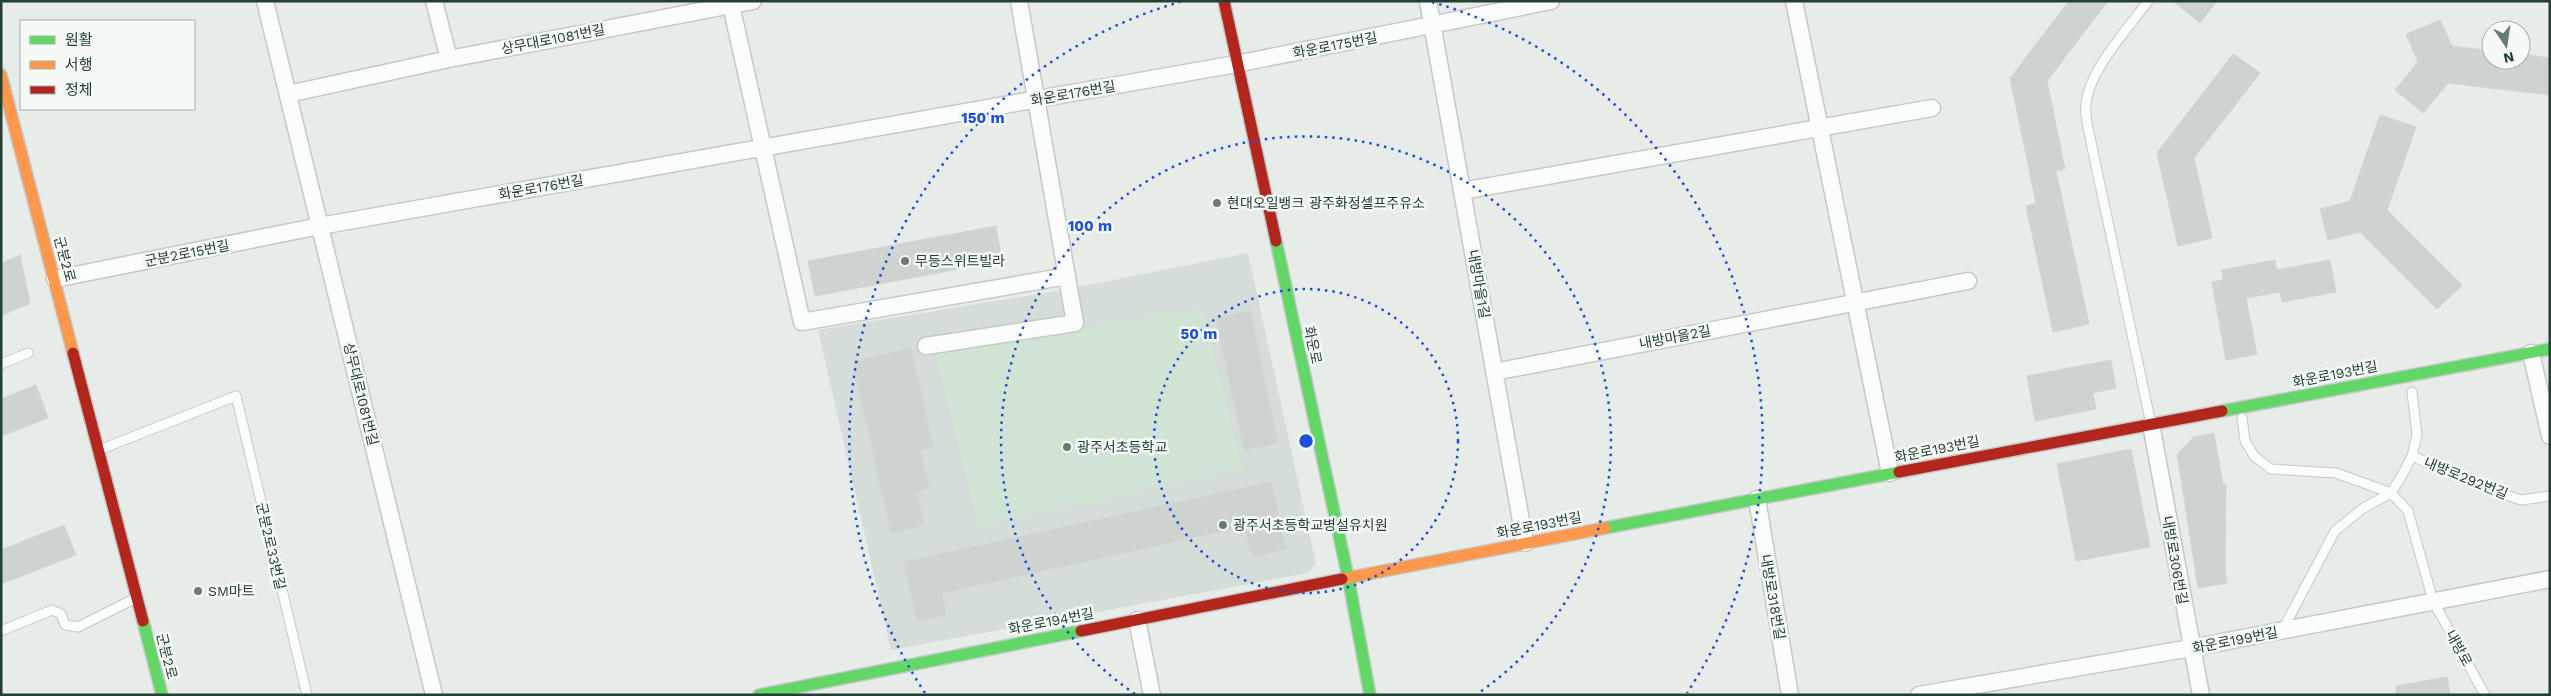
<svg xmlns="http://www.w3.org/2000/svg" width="2551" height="696" font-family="'Work Sans','Noto Sans KR',sans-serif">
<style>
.built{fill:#d5ddd8}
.green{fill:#d1e4d4}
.building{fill:#ced3d0;stroke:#d0d5d2}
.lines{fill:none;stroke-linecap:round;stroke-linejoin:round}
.lane-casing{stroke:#c4c9c6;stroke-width:11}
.street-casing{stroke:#c4c9c6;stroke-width:19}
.fast-casing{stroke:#c3c9c6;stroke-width:14}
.slow-casing{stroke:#c3c9c6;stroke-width:14}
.jam-casing{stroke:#c3c9c6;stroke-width:14}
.lane{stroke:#fbfcfc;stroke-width:9}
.street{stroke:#fbfcfc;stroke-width:16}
.fast{stroke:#63d668;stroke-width:11}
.slow{stroke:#ff974d;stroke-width:11}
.jam{stroke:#b3261e;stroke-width:11}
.ring{fill:none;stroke:#1d4ed8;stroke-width:2.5;stroke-dasharray:2.5 5}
.poi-dot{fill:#687c73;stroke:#f6faf7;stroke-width:2}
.labels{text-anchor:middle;stroke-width:5;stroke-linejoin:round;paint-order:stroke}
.street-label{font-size:14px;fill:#243f34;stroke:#f6faf7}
.poi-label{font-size:14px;fill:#243f34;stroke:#f6faf7;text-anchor:start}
.centre{fill:#1d4ed8;stroke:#f6faf7;stroke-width:2.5}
.ring-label{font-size:15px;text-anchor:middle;font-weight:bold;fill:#1d4ed8;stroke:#f6faf7;stroke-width:5;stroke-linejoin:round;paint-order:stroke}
</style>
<rect width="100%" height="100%" fill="#e7ece9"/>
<path class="built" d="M1248 253 1316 564 1308 573 891 650 818 330 1069 289Z"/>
<path class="green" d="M1201 309 1243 469 978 526 936 352Z"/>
<g class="building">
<path d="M2069 1H2108L2047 81 2065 169 2056 171 2089 324 2053 332 2026 206 2036 203 2010 78Z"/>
<path d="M2173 1H2217L2200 23Z"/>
<path d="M2440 20 2452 46 2491 51V60H2521V54L2550 58V95L2448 83 2423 113 2395 90 2418 62 2406 34Z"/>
<path d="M2233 54 2260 73 2194 158 2212 238 2178 246 2157 153Z"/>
<path d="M2380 115 2416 127 2387 210 2462 285 2437 309 2360 232 2328 240 2320 209 2350 201Z"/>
<path d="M996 226 1002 261 815 296 808 261Z"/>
<path d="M20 255 30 303 1 316V264Z"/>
<path d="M2275 260 2277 270 2330 260 2336 292 2282 302 2280 292 2246 298 2257 354 2226 360 2212 282 2223 280 2222 270Z"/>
<path d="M1250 311 1278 443 1244 450 1216 318Z"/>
<path d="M911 348 933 447 920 450 929 488 916 491 924 525 891 533 853 362Z"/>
<path d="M2111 360 2116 388 2093 393 2096 409 2035 421 2027 376Z"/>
<path d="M36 385 48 418 1 436V399Z"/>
<path d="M2214 433 2223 485 2226 484 2225 568 2227 583 2198 588 2177 454 2194 437Z"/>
<path d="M2131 449 2150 547 2076 561 2057 464Z"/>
<path d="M1271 482 1286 549 1252 557 1245 526 942 593 946 615 917 622 904 562Z"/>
<path d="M64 525 76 555 1 584V550Z"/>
<path d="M2447 677 2450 695H2396V686Z"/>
</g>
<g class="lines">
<g class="lane-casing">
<g id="lane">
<path d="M2148 1C2128 29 2089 70 2086 104 2084 118 2090 134 2092 147L2151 424"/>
<path d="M1 364 28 353"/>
<path d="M2242 418 2245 441 2254 456 2271 469 2336 473 2391 493 2408 511 2433 601 2485 695"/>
<path d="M99 450 236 396 307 695"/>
<path d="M2412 456 2491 490 2521 500 2550 496"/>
<path d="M1 631 52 610 61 614 65 625 78 627 136 598"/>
<path d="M2282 631 2335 531 2362 509 2391 493 2401 477 2412 456 2417 435 2412 392"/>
</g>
</g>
<g class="street-casing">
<g id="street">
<path d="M265 1 434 695"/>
<path d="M434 1 449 59"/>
<path d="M1428 1 1525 543"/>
<path d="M1794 1 1890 473"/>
<path d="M731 5 802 322 1067 276"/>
<path d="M288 94 449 59 753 1"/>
<path d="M1462 191 1932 108"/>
<path d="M55 279 320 226 1236 64 1551 1"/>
<path d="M926 346 1075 323 1019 1"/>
<path d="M2531 353 2550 436"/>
<path d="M1494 372 1968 281"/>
<path d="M2151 424 2201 695"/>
<path d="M1757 499 1790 695"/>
<path d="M1137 620 1152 695"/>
<path d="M1919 695 2191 648 2550 579"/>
</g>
</g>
<g class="fast-casing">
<g id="fast">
<path d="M1276 241 1348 577 1370 695"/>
<path d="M2222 411 2550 349"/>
<path d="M1605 528 1899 472"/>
<path d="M143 621 162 695"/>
<path d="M759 695 1081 631"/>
</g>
</g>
<g class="slow-casing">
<g id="slow">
<path d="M1 75 73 353"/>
<path d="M1342 579 1605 528"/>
</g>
</g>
<g class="jam-casing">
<g id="jam">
<path d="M1224 1 1276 241"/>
<path d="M73 353 143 621"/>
<path d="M1899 472 2222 411"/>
<path d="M1081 631 1342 579"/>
</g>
</g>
<use href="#lane" class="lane"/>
<use href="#street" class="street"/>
<use href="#fast" class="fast"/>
<use href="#slow" class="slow"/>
<use href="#jam" class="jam"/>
</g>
<g class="ring">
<circle cx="1306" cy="441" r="152"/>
<path d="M1135 694A305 305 0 1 1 1477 694"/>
<path d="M925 693A457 457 0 0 1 1180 2M1432 2A457 457 0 0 1 1687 693"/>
</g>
<g class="poi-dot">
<circle cx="1217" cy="203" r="5"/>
<circle cx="905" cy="261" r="5"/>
<circle cx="1067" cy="447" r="5"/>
<circle cx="1223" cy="525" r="5"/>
<circle cx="198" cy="591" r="5"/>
</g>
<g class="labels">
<g class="street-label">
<text transform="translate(553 39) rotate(-11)" y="5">상무대로1081번길</text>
<text transform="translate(1335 45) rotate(-11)" y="5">화운로175번길</text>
<text transform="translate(1073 93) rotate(-10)" y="5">화운로176번길</text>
<text transform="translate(541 187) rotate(-10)" y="5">화운로176번길</text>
<text transform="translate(187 253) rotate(-11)" y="5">군분2로15번길</text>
<text transform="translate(65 259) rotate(75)" y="5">군분2로</text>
<text transform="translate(1479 284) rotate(80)" y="5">내방마을1길</text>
<text transform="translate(1675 337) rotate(-11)" y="5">내방마을2길</text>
<text transform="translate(1313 345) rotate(78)" y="5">화운로</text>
<text transform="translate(2335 374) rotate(-11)" y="5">화운로193번길</text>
<text transform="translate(361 394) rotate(76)" y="5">상무대로1081번길</text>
<text transform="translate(1937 449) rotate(-11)" y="5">화운로193번길</text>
<text transform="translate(2466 478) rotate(22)" y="5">내방로292번길</text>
<text transform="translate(1539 525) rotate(-11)" y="5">화운로193번길</text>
<text transform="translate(271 546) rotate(77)" y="5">군분2로33번길</text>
<text transform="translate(2175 560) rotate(80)" y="5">내방로306번길</text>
<text transform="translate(1773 597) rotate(80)" y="5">내방로318번길</text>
<text transform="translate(1051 621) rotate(-11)" y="5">화운로194번길</text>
<text transform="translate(2235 640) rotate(-11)" y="5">화운로199번길</text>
<text transform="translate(2459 648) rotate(61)" y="5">내방로</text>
<text transform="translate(167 656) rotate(76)" y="5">군분2로</text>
</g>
<g class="poi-label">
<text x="1227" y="208">현대오일뱅크 광주화정셀프주유소</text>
<text x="915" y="266">무등스위트빌라</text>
<text x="1077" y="452">광주서초등학교</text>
<text x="1233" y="530">광주서초등학교병설유치원</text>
<text x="208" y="596">SM마트</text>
</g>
</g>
<circle cx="1306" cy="441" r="8" class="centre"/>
<g class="ring-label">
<text x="983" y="123">150 m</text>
<text x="1090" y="231">100 m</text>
<text x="1199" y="339">50 m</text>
</g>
<rect width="2551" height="696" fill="none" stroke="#243f34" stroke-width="5"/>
<rect x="20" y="20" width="175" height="90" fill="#f6faf7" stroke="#a2afa9"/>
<rect x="30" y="36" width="25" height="8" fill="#63d668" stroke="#a2afa9"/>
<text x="65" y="45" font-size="15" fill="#243f34">원활</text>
<rect x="30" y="61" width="25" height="8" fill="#ff974d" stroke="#a2afa9"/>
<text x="65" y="70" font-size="15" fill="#243f34">서행</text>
<rect x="30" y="86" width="25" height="8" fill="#b3261e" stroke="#a2afa9"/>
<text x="65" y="95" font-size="15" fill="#243f34">정체</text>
<g transform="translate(2506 45) rotate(167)"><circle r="24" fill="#f6faf7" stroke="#a2afa9"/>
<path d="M0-4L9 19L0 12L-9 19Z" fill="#687c73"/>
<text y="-8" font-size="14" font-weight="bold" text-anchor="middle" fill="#243f34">N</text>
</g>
</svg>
